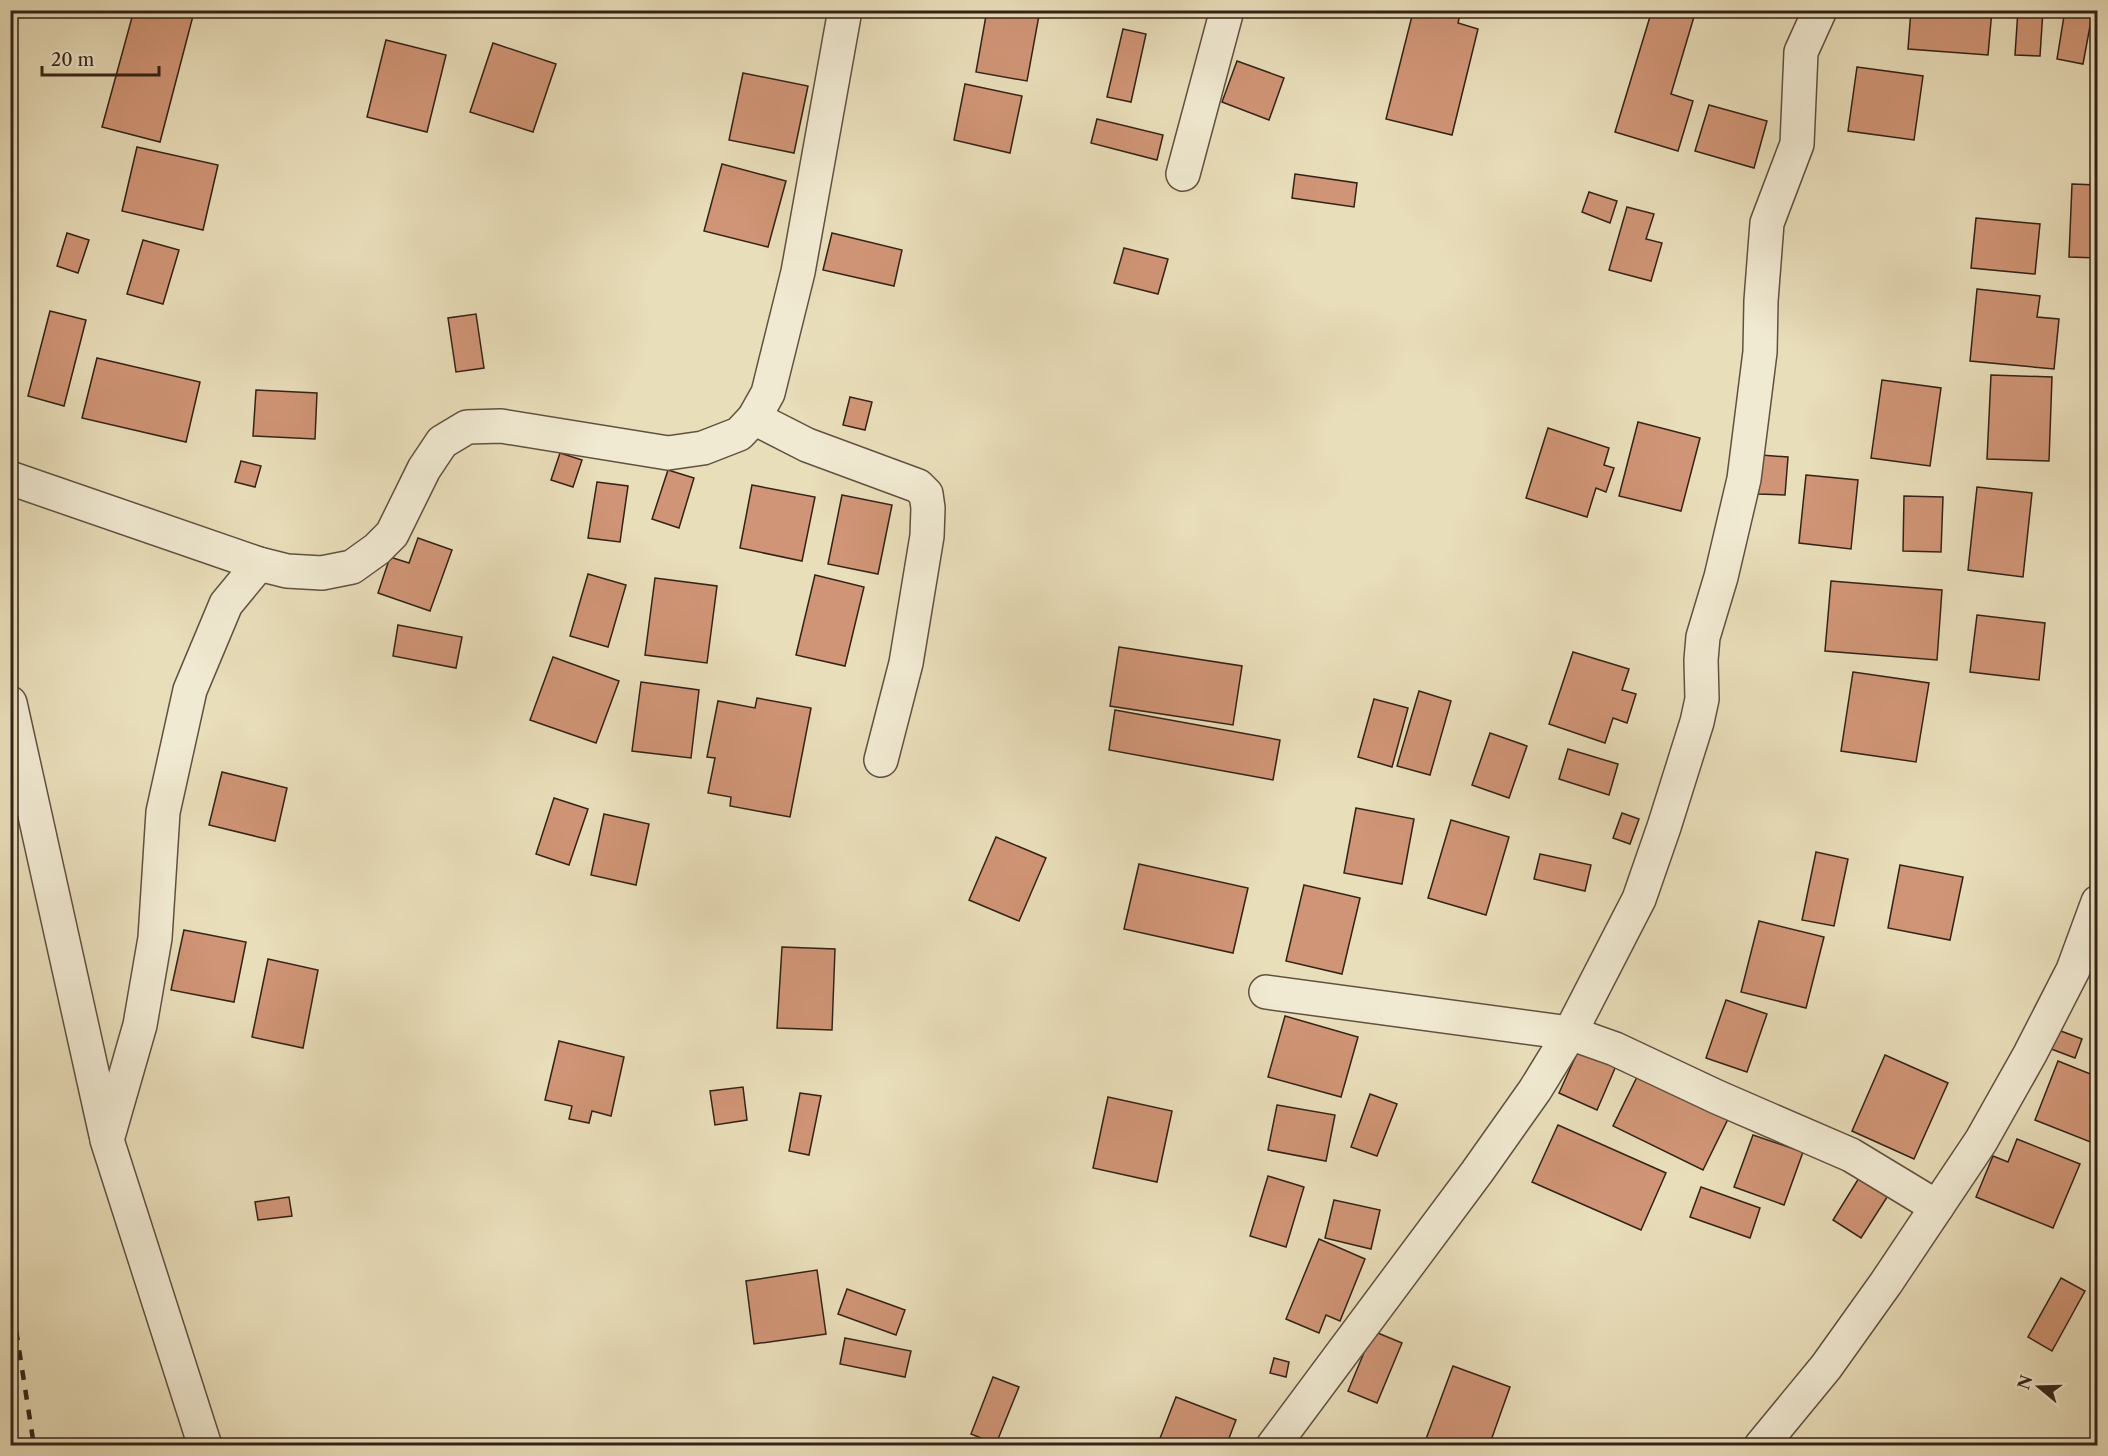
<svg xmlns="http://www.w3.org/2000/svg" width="2108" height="1456" font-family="'Libre Caslon Text',serif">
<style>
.building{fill:#d09576;stroke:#342217;stroke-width:1.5}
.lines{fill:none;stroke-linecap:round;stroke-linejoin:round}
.street-casing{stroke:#615140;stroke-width:36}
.street{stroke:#f1ead2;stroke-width:33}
.rail{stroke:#342217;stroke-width:4.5;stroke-dasharray:10 10;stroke-linecap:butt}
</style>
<rect width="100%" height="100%" fill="#e9deba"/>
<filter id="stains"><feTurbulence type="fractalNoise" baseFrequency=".00333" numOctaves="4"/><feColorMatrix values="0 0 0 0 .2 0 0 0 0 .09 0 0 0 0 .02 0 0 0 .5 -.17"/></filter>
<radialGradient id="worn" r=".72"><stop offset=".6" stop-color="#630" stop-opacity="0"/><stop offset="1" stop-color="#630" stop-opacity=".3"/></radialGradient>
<g class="building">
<path d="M134 10H187L194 12 160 142 102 127Z"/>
<path d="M987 10H1040L1027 81 976 72Z"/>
<path d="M1424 10H1461L1458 23 1478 29 1452 135 1386 119 1413 12 1423 15Z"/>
<path d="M1652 10H1696L1671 94 1693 101 1678 151 1615 132Z"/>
<path d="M1911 10H1992L1988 55 1908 49Z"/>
<path d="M2018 10H2043L2040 56 2015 55Z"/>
<path d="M2065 10H2093L2083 64 2057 59Z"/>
<path d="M1123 29 1146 34 1131 102 1107 97Z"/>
<path d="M386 40 446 55 427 132 367 117Z"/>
<path d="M493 43 556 64 533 132 470 112Z"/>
<path d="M1237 61 1284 78 1269 120 1222 102Z"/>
<path d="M1857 67 1923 76 1914 140 1848 131Z"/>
<path d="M743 73 808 86 794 153 729 140Z"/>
<path d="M965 84 1022 96 1010 153 954 140Z"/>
<path d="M1709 105 1767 121 1754 168 1695 151Z"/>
<path d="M1097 119 1163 135 1157 160 1091 143Z"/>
<path d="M137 147 218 165 203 230 122 211Z"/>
<path d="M722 164 786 181 768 247 704 231Z"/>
<path d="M1295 174 1357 183 1354 207 1292 198Z"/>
<path d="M2072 184 2098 185V258L2069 257Z"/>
<path d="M1589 192 1617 201 1610 223 1582 212Z"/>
<path d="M1627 207 1654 214 1646 239 1662 243 1651 281 1609 270Z"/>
<path d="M1976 218 2040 224 2035 274 1971 268Z"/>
<path d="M67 233 89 240 78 273 57 266Z"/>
<path d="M832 233 902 250 894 286 823 270Z"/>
<path d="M143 240 179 250 163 304 127 294Z"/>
<path d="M1124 248 1168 259 1158 294 1114 283Z"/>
<path d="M1977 289 2040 296 2037 317 2059 319 2054 369 1970 361Z"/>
<path d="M50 311 86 320 64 406 28 396Z"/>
<path d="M476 314 484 368 456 372 448 318Z"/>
<path d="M97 358 200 382 186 442 82 418Z"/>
<path d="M1991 375 2052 377 2049 461 1987 459Z"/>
<path d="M1882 380 1941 388 1930 466 1871 458Z"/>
<path d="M2095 384H2098V450H2092Z"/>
<path d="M256 390 317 393 315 439 253 436Z"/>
<path d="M850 397 872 402 865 430 843 425Z"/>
<path d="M1638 422 1700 438 1681 511 1619 496Z"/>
<path d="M1548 428 1609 448 1604 465 1614 468 1606 492 1596 488 1587 517 1526 498Z"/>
<path d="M560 453 582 460 573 487 551 480Z"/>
<path d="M1761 455 1788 457 1785 495 1758 494Z"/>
<path d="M241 461 261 466 255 487 235 482Z"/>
<path d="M668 470 694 478 679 528 652 519Z"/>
<path d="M1806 475 1858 480 1851 549 1799 543Z"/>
<path d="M597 482 628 486 620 542 588 538Z"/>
<path d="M752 485 815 497 802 561 740 548Z"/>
<path d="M1977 487 2032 493 2023 577 1968 570Z"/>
<path d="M842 495 892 505 878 574 828 564Z"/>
<path d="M1904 496 1943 497 1941 552 1903 551Z"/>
<path d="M418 538 452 550 430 611 378 593 390 557 409 563Z"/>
<path d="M588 574 626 585 608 647 570 636Z"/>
<path d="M815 575 864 587 845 666 796 655Z"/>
<path d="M655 578 717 586 707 663 645 655Z"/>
<path d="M1831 581 1942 590 1937 660 1825 651Z"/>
<path d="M1977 615 2045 623 2039 680 1970 672Z"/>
<path d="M398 625 462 637 456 668 393 656Z"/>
<path d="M1119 647 1242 666 1233 725 1110 706Z"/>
<path d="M1573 652 1629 669 1622 690 1636 694 1627 723 1613 718 1605 743 1549 724Z"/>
<path d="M553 657 619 681 596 743 530 720Z"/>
<path d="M1853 672 1929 683 1916 762 1841 751Z"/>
<path d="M641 682 699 690 691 758 632 751Z"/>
<path d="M1419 691 1451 701 1430 775 1397 766Z"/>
<path d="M757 698 811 708 790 817 730 806 731 797 708 793 715 758 707 757 718 701 755 708Z"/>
<path d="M1374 699 1408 708 1392 767 1358 757Z"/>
<path d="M1115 710 1280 740 1273 780 1109 750Z"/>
<path d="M1490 733 1527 746 1509 798 1472 785Z"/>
<path d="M1568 749 1618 764 1609 795 1559 779Z"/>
<path d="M222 772 287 788 275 841 209 825Z"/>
<path d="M554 798 588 809 569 865 536 854Z"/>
<path d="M1356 808 1414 819 1402 884 1344 873Z"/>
<path d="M1622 813 1639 819 1630 844 1613 838Z"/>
<path d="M604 814 649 824 636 885 591 875Z"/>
<path d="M1451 820 1509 837 1486 915 1428 898Z"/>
<path d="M996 837 1046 858 1019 921 969 900Z"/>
<path d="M1816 852 1848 859 1834 926 1802 920Z"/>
<path d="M1540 854 1591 865 1585 891 1534 879Z"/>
<path d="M1139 864 1248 888 1233 953 1124 929Z"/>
<path d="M1900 865 1963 877 1950 940 1888 928Z"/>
<path d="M1304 885 1360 898 1342 974 1286 961Z"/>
<path d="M1759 921 1824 937 1806 1008 1741 992Z"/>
<path d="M184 930 246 942 234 1002 171 990Z"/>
<path d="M782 947 835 949 832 1030 777 1028Z"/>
<path d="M268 959 318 970 303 1048 252 1037Z"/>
<path d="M1726 1000 1767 1014 1747 1072 1706 1058Z"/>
<path d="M1285 1016 1358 1037 1341 1097 1268 1077Z"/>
<path d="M2053 1028 2082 1039 2075 1058 2046 1047Z"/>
<path d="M559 1041 624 1057 611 1116 592 1111 589 1123 569 1119 572 1106 545 1100Z"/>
<path d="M1579 1049 1616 1066 1597 1110 1559 1093Z"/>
<path d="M1885 1055 1948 1083 1914 1159 1852 1131Z"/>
<path d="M2058 1061 2098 1077V1145L2035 1120Z"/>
<path d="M1639 1073 1729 1117 1703 1170 1613 1126Z"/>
<path d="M743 1087 747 1120 715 1125 710 1091Z"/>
<path d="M800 1093 821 1096 809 1155 789 1151Z"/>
<path d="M1370 1094 1397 1104 1377 1156 1351 1147Z"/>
<path d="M1108 1097 1172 1111 1157 1182 1093 1168Z"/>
<path d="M1277 1105 1335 1115 1326 1161 1268 1150Z"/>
<path d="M1558 1125 1666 1173 1641 1230 1532 1182Z"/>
<path d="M1753 1135 1803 1152 1784 1205 1734 1187Z"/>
<path d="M2017 1139 2080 1164 2053 1228 1976 1197 1993 1156 2008 1162Z"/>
<path d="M1862 1173 1891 1191 1861 1238 1833 1220Z"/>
<path d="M1268 1176 1304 1187 1286 1247 1250 1236Z"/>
<path d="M1701 1187 1760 1208 1750 1238 1690 1217Z"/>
<path d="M289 1197 292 1216 258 1220 255 1202Z"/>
<path d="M1334 1200 1380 1210 1371 1249 1325 1238Z"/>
<path d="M1319 1239 1365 1259 1340 1321 1326 1315 1319 1333 1286 1319Z"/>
<path d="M817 1270 826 1334 754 1344 746 1281Z"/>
<path d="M2061 1278 2085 1291 2052 1351 2028 1337Z"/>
<path d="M847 1289 905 1310 896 1335 838 1314Z"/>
<path d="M1373 1331 1402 1343 1377 1403 1348 1391Z"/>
<path d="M845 1338 911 1351 905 1377 840 1364Z"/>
<path d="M1274 1358 1289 1362 1286 1377 1270 1373Z"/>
<path d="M1453 1366 1510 1387 1489 1446H1444L1426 1439Z"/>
<path d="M993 1377 1019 1387 996 1444 971 1434Z"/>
<path d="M1176 1397 1236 1420 1226 1446H1157Z"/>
<path d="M1366 1440 1385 1446H1364Z"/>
</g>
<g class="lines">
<g class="street-casing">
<g id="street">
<path d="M1183 174 1227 10"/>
<path d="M754 418 807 445 918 486 926 494 928 508 927 536 906 663 881 760"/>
<path d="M10 478 259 564"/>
<path d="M10 703 106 1135"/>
<path d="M1266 992 1570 1033 1615 1049 1717 1097 1851 1155 1937 1207"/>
<path d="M205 1446 107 1140 140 1025 155 938 163 812 190 690 226 604 259 564 287 571 322 573 352 567 377 549 392 534 424 469 442 442 467 427 501 426 668 453 703 448 739 434 754 418 768 393 798 272 845 10"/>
<path d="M1273 1446 1477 1172 1535 1090 1570 1033 1639 899 1664 827 1697 722 1702 699 1701 660 1703 637 1721 577 1744 479 1760 352 1761 301 1767 223 1797 144 1801 52 1820 10"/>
<path d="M1761 1446 1826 1367 1886 1283 1981 1141 2030 1054 2073 970 2098 902"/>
</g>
</g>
<use href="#street" class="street"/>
<g class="rail">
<path d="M10 1291 34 1446"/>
<path d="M10 1439 11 1446"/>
</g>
</g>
<rect width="2108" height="1456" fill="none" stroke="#e9deba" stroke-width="36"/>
<rect x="12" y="12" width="2084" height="1432" fill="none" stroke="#342217" stroke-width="3"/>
<rect x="18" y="18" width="2072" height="1420" fill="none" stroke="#342217" stroke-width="1.5"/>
<g transform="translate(2039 1387) rotate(289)" stroke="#f1ead2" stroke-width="4.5" paint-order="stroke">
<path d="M0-4.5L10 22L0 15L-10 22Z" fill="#342217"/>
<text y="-9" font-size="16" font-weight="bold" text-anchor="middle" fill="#342217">N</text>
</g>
<path d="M42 66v9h117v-9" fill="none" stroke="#342217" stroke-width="3"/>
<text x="51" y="66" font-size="18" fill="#342217" stroke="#f1ead2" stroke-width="4.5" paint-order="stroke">20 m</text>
<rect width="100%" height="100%" filter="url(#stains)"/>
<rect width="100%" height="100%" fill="url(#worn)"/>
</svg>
